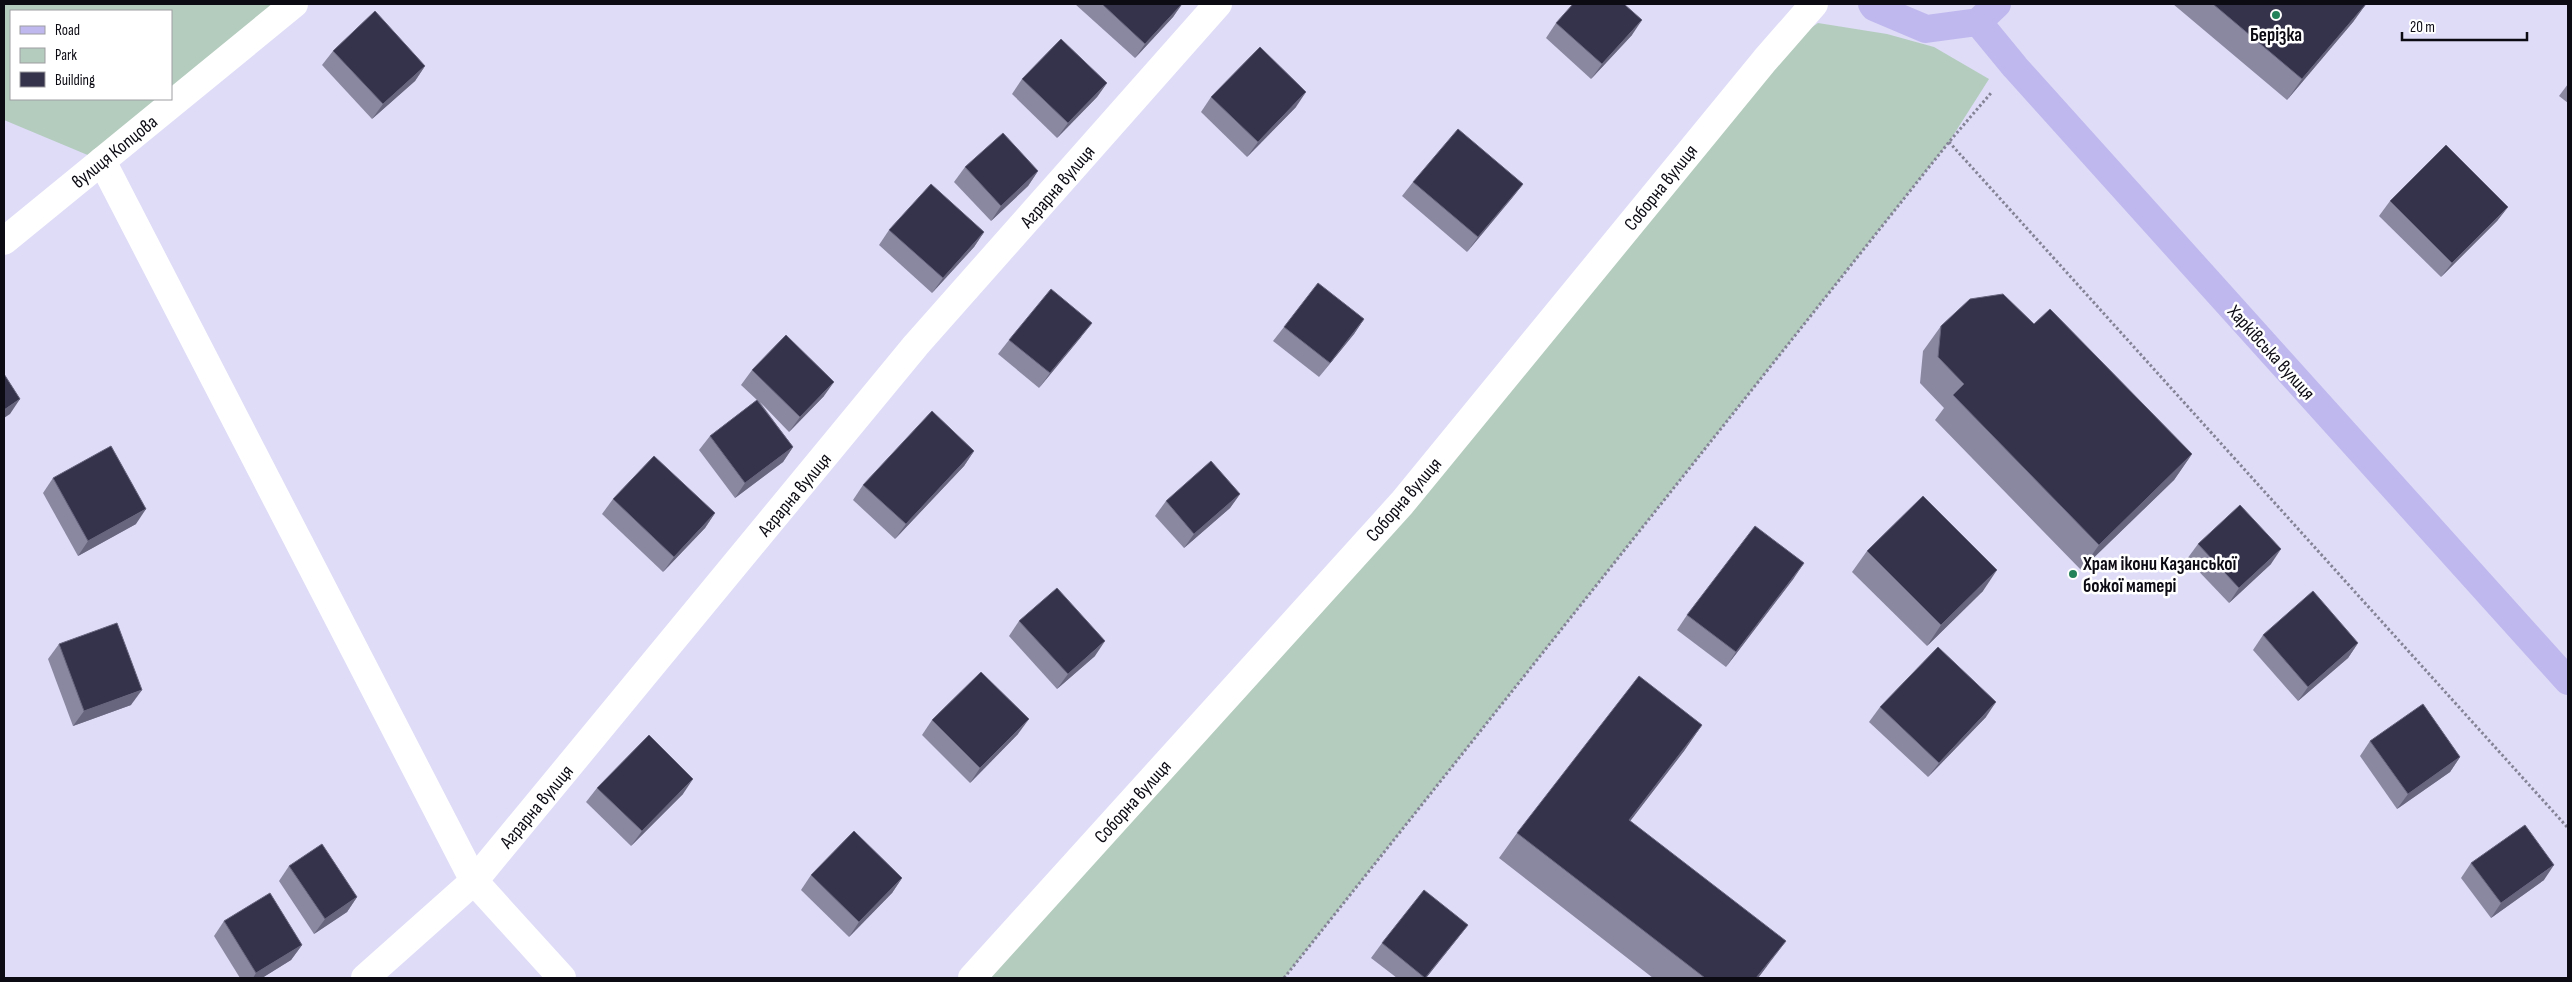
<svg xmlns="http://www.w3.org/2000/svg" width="2572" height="982" font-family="'Sofia Sans Condensed',sans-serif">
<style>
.green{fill:#b4ccbe;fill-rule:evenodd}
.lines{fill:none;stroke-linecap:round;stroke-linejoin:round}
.path{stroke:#848396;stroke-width:3;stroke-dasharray:2.5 2.5;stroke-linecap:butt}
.street{stroke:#fff;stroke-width:28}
.secondary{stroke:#fff;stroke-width:28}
.primary{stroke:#bfb8ee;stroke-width:28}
.wall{fill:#8a87a1}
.shaded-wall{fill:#68657f}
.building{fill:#35324b;stroke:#68657f}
.poi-dot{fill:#238259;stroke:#fff;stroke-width:2}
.labels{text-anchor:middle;stroke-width:5;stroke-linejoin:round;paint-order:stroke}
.poi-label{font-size:19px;font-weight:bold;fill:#0c0b14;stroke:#fff}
.street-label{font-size:19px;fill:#0c0b14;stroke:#fff}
</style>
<rect width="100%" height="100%" fill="#dedcf7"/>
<g class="green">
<path d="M4 4H294L102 161 4 120ZM11 11H171V99H11Z"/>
<path d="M1818 23 1887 34 1934 47 1989 79 1949 142 1284 978H972L1402 503 1765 60Z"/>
</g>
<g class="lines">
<g class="path">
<path d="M1949 142 2568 828"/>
<path d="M1284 978 1949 142 1991 93"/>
</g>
<g class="street">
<path d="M102 161 474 881 562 978"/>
<path d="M4 241 294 4"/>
<path d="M365 978 474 881 916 345 1218 4"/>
</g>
<path class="secondary" d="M972 978 1402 503 1765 60 1814 4"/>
<g class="primary">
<path d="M1872 4 1874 7 1926 29 1978 22 1997 4"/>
<path d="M1978 22 2015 67 2568 681"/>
</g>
</g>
<g class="wall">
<path d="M1075 4H1182L1173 17 1135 58Z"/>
<path d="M2173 4H2366L2353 22 2287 100Z"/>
<path d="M1556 23 1632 35 1591 79 1546 38Z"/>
<path d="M333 51 425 66 415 81 372 119 322 65Z"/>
<path d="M1022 79 1107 83 1097 97 1057 138 1012 94Z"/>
<path d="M2568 84V103L2559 96Z"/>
<path d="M1211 97 1296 107 1247 157 1201 112Z"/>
<path d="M965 167 1038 171 1028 186 991 221 954 182Z"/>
<path d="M1413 182 1523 184 1512 198 1467 252 1402 196Z"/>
<path d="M2390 201 2508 207 2497 221 2441 277 2379 216Z"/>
<path d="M889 230 984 232 974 247 932 293 879 245Z"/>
<path d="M1364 319 1354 334 1319 377 1273 341 1284 327Z"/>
<path d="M2034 324 2192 454 2174 480 2081 570 1935 420 1944 408 1920 383 1923 351 1941 326Z"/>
<path d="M1081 337 1039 388 998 354 1009 340Z"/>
<path d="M752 370 824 396 789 432 760 402 793 447 783 462 735 498 699 450 710 436 757 400 741 385Z"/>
<path d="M974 451 964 466 895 539 853 500 863 485Z"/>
<path d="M53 478 136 524 78 556 43 493Z"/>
<path d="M1240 494 1230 508 1184 548 1155 516 1166 501Z"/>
<path d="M613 499 715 513 705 528 663 572 602 514Z"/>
<path d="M2198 544 2271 564 2229 603 2187 559Z"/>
<path d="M1867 551 1983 591 1927 646 1852 572Z"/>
<path d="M1794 578 1726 667 1677 630 1687 615Z"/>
<path d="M1019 621 1095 656 1057 689 1009 636Z"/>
<path d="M2263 635 2358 643 2348 658 2298 701 2253 650Z"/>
<path d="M59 644 131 705 73 726 48 659Z"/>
<path d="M1880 707 1986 717 1928 777 1869 722Z"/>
<path d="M932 720 1018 734 970 783 922 735Z"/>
<path d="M1702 725 1684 751 1630 821 1767 966 1758 978H1653L1499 858 1517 833Z"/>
<path d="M2370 741 2460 757 2450 772 2397 809 2360 756Z"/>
<path d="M597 788 683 794 631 846 586 802Z"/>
<path d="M2471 863 2544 880 2491 918 2461 878Z"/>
<path d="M289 866 357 897 347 912 314 934 279 881Z"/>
<path d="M811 875 902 878 892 893 849 937 801 890Z"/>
<path d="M224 921 302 945 291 960 262 978H240L214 936Z"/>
<path d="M1468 925 1457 939 1426 978H1397L1371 958 1382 943Z"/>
</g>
<g class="shaded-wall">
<path d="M1182 4 1173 17 1135 58 1145 44Z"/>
<path d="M2366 4 2353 22 2287 100 2302 79Z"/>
<path d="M1642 20 1632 35 1591 79 1602 64Z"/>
<path d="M425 66 415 81 372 119 383 104Z"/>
<path d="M1107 83 1097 97 1057 138 1068 123Z"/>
<path d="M1306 92 1296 107 1247 157 1258 142Z"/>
<path d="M1038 171 1028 186 991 221 1001 206Z"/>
<path d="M1523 184 1512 198 1467 252 1478 237Z"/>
<path d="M2508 207 2497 221 2441 277 2452 263Z"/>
<path d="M984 232 974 247 932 293 943 278Z"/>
<path d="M1364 319 1354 334 1319 377 1330 363Z"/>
<path d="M1092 323 1081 337 1039 388 1050 373Z"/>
<path d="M834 382 824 396 789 432 800 417Z"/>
<path d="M20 399 10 414 4 418V410Z"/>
<path d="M793 447 783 462 735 498 745 483Z"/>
<path d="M974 451 964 466 895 539 906 524Z"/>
<path d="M2192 454 2174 480 2081 570 2099 545Z"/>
<path d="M1240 494 1230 508 1184 548 1194 534Z"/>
<path d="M146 509 136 524 78 556 88 541Z"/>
<path d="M715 513 705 528 663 572 674 557Z"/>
<path d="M2281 549 2271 564 2229 603 2239 588Z"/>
<path d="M1804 563 1794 578 1726 667 1736 652Z"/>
<path d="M1997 570 1983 591 1927 646 1941 625Z"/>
<path d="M1105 641 1095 656 1057 689 1068 674Z"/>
<path d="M2358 643 2348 658 2298 701 2308 687Z"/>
<path d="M142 690 131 705 73 726 84 711Z"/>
<path d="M1996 702 1986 717 1928 777 1939 763Z"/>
<path d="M1029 719 1018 734 970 783 980 768Z"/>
<path d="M1702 725 1684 751 1611 846 1629 820Z"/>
<path d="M2460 757 2450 772 2397 809 2408 794Z"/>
<path d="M693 779 683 794 631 846 642 831Z"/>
<path d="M2554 865 2544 880 2491 918 2501 903Z"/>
<path d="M902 878 892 893 849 937 859 922Z"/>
<path d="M357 897 347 912 314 934 325 919Z"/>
<path d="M1468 925 1457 939 1426 978H1425Z"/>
<path d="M1786 941 1758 978H1756Z"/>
<path d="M302 945 291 960 262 978H253L256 973Z"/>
</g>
<g class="building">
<path d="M1102 4H1182L1145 44Z"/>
<path d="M1573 4H1624L1642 20 1602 64 1556 23Z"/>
<path d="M2213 4H2366L2302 79Z"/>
<path d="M375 11 425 66 383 104 333 51Z"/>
<path d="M1061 39 1107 83 1068 123 1022 79Z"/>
<path d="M1260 47 1306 92 1258 142 1211 97Z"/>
<path d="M1458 129 1523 184 1478 237 1413 182Z"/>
<path d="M1003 133 1038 171 1001 206 965 167Z"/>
<path d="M2446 145 2508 207 2452 263 2390 201Z"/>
<path d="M931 184 984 232 943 278 889 230Z"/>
<path d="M1318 283 1364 319 1330 363 1284 327Z"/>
<path d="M1051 289 1092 323 1050 373 1009 340Z"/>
<path d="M2003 294 2034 324 2050 309 2192 454 2099 545 1953 395 1964 384 1938 357 1941 326 1970 299Z"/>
<path d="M786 335 834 382 800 417 752 370Z"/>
<path d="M4 374 20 399 4 410Z"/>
<path d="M757 400 793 447 745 483 710 436Z"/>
<path d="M932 411 974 451 906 524 863 485Z"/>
<path d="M111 446 146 509 88 541 53 478Z"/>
<path d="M654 456 715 513 674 557 613 499Z"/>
<path d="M1211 461 1240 494 1194 534 1166 501Z"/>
<path d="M1923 496 1997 570 1941 625 1867 551Z"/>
<path d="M2240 505 2281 549 2239 588 2198 544Z"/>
<path d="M1755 526 1804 563 1736 652 1687 615Z"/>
<path d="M1057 588 1105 641 1068 674 1019 621Z"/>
<path d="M2313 591 2358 643 2308 687 2263 635Z"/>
<path d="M117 623 142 690 84 711 59 644Z"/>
<path d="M1938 647 1996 702 1939 763 1880 707Z"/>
<path d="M981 672 1029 719 980 768 932 720Z"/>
<path d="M1639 676 1702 725 1629 820 1786 941 1756 978H1705L1517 833Z"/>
<path d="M2423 704 2460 757 2408 794 2370 741Z"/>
<path d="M649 735 693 779 642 831 597 788Z"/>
<path d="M2525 825 2554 865 2501 903 2471 863Z"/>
<path d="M854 831 902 878 859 922 811 875Z"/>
<path d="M322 844 357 897 325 919 289 866Z"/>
<path d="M1424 890 1468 925 1425 978 1382 943Z"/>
<path d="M270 893 302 945 256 973 224 921Z"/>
</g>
<g class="poi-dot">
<circle cx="2276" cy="15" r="5"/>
<circle cx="2073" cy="574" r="5"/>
</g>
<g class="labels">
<g class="poi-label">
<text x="2276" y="41">Берізка</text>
<text x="2083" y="570" text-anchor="start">Храм ікони Казанської<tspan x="2083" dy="22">божої матері</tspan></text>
</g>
<g class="street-label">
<text transform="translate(114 151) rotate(-39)" y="7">вулиця Копцова</text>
<text transform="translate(1057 186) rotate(-49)" y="7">Аграрна вулиця</text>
<text transform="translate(1660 187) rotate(-51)" y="7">Соборна вулиця</text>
<text transform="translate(2272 352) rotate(48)" y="7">Харківська вулиця</text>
<text transform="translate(794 494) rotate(-50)" y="7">Аграрна вулиця</text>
<text transform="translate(1403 499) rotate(-49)" y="7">Соборна вулиця</text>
<text transform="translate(1132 801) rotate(-48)" y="7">Соборна вулиця</text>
<text transform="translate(536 806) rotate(-50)" y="7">Аграрна вулиця</text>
</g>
</g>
<rect width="2572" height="982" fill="none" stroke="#0c0b14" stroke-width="10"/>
<rect x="10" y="10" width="162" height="90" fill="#ffffff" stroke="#9e9da1"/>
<rect x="20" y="26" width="25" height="8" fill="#bfb8ee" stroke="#9e9da1"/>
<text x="55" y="35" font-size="15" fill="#0c0b14">Road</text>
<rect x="20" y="48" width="25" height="15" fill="#b4ccbe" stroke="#9e9da1"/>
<text x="55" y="60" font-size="15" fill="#0c0b14">Park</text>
<rect x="20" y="72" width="25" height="15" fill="#35324b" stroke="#9e9da1"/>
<text x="55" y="85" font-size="15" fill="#0c0b14">Building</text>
<path d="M2402 32v8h125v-8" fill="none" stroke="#0c0b14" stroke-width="2.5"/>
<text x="2410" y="32" font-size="15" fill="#0c0b14" stroke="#ffffff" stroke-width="4" paint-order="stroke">20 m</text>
</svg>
